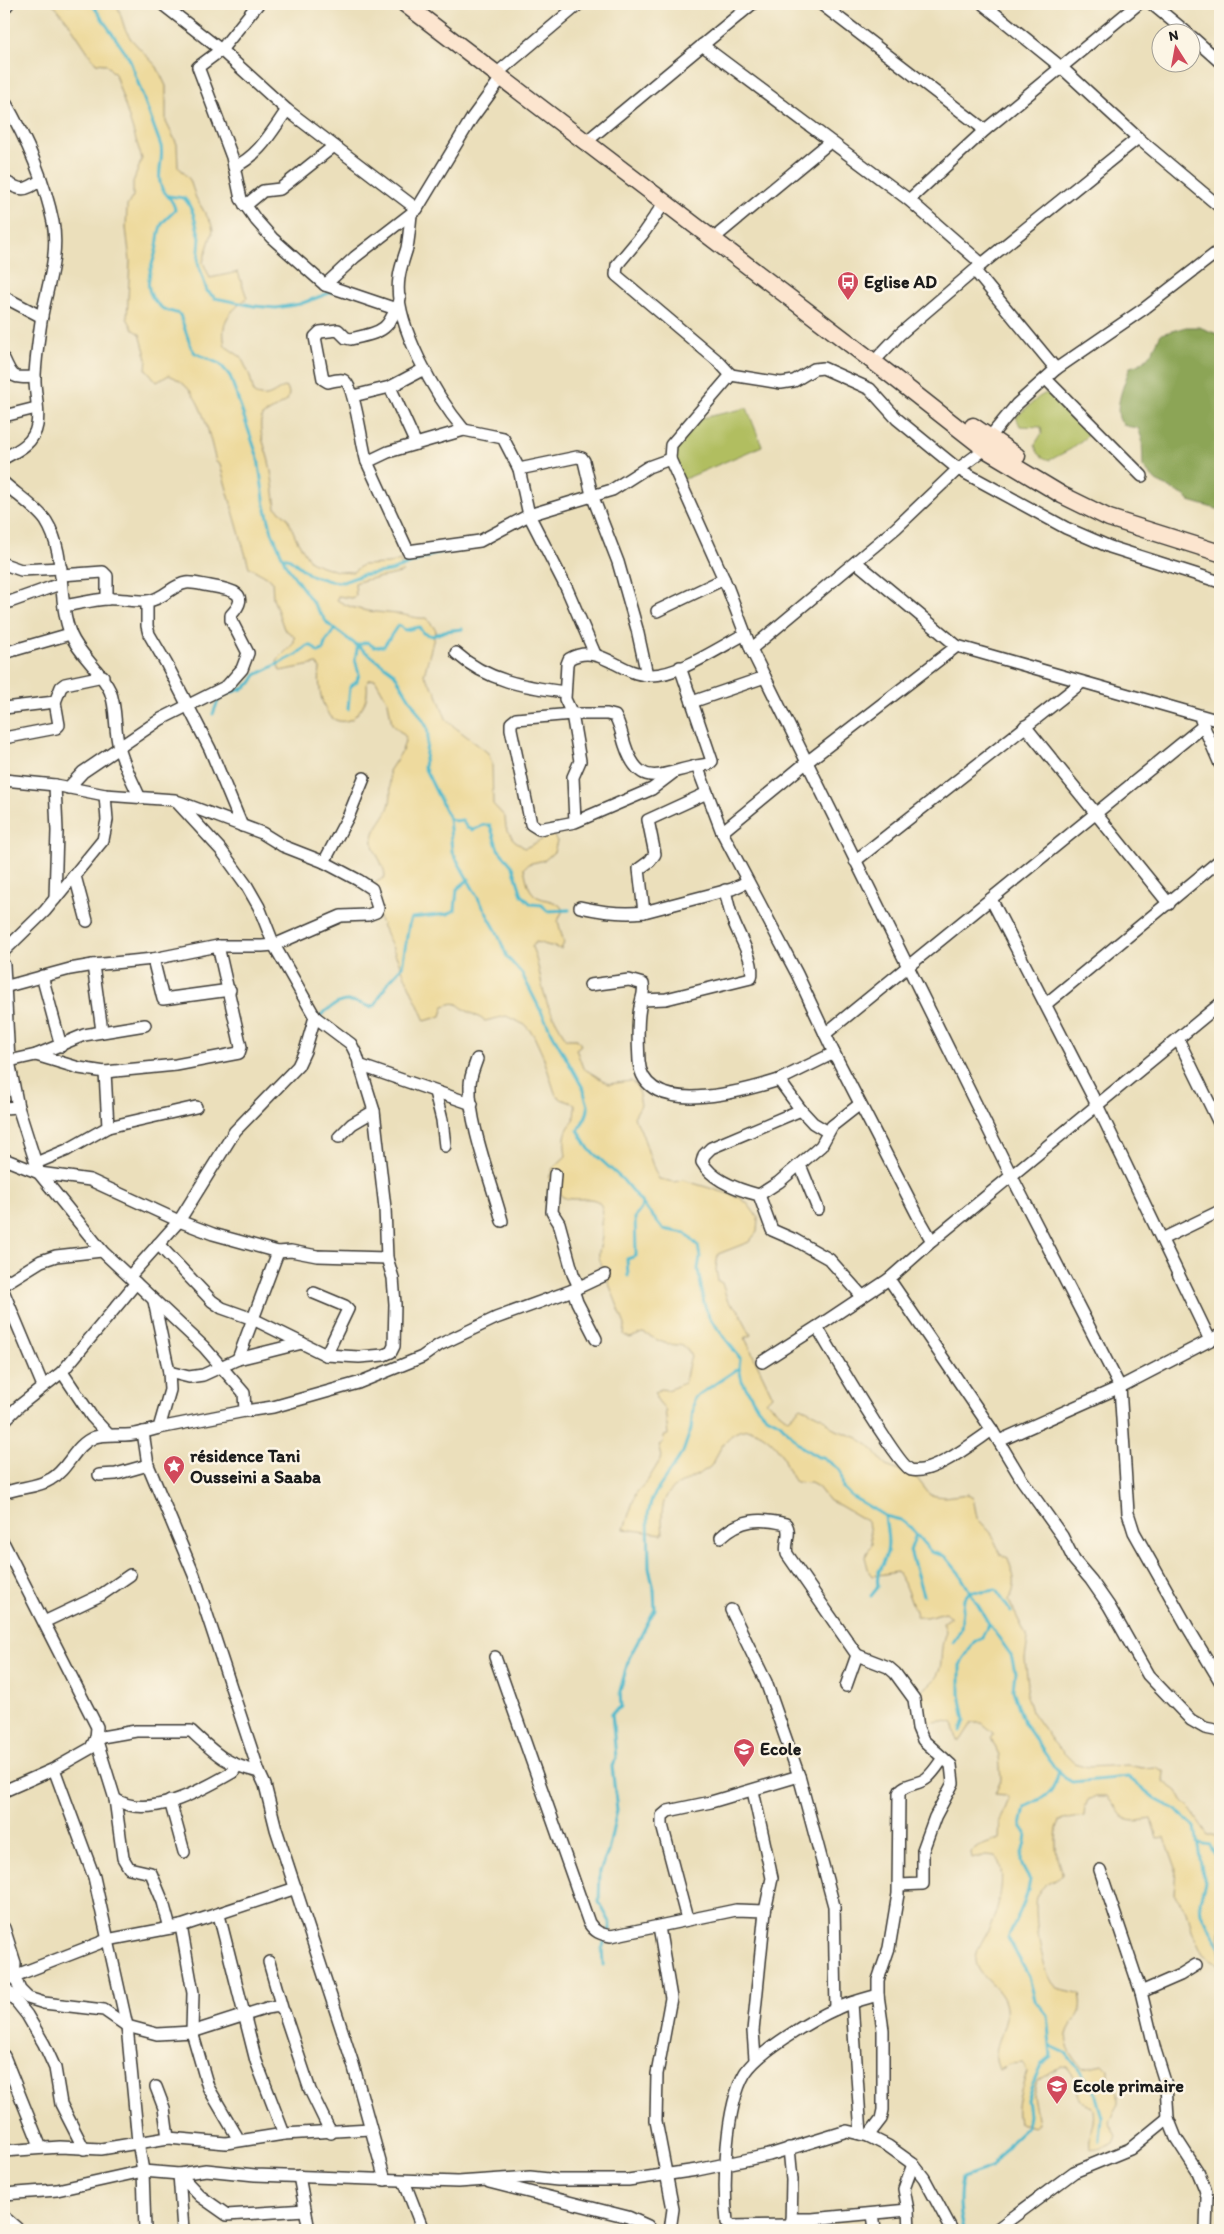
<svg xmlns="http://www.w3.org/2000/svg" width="1224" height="2234" font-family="Itim,sans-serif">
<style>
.green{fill:#b1be61;stroke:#666d3e}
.forest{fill:#8ca557;stroke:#54603a}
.sand{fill:#eeda9e;stroke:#857b5d}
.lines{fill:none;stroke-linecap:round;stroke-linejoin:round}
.stream{stroke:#4fb9cc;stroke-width:3}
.street-casing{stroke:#3b3934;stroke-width:14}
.secondary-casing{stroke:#3b3934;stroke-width:19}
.street{stroke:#fff;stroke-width:11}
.secondary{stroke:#fce5cf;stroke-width:16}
.labels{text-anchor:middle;stroke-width:5;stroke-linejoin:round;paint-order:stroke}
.poi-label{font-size:18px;font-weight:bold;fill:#1c1c1c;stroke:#fcf5e5;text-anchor:start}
</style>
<rect width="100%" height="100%" fill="#fcf5e5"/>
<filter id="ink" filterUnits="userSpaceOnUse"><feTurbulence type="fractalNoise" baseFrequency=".02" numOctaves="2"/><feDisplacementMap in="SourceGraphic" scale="10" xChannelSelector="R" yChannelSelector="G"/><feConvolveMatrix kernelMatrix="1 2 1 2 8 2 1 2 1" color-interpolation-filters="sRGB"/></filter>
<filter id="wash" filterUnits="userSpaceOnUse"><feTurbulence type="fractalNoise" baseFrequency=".0096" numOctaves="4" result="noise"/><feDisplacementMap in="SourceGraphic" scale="20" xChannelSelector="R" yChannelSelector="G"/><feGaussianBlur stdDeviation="1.12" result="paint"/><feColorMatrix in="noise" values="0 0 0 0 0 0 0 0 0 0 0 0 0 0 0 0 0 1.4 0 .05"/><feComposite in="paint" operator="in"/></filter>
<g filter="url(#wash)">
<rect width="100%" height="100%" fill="#ebdfbb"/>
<g class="green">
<path d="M1046 393C1064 402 1085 413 1087 436L1071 449 1050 460C1040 457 1037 454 1035 444L1042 433 1041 427 1020 426 1016 417 1039 397Z"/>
<path d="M747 408 762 446 680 481 671 445 693 420Z"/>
</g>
<path class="forest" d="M1186 327H1199L1220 335V510L1189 501 1185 496 1156 481 1143 467 1142 439 1138 428C1134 427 1129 427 1126 426 1108 418 1126 380 1130 367 1149 363 1153 349 1161 334Z"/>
<path class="sand" d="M53 4H117L125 29 131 39 157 67 166 86V122L177 144 178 166 190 180 196 198 211 223 213 230 203 262 210 278 238 272 247 298C229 313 220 320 225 346L241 357 250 376 254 394C268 400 272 393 284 387L288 389 289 394 287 401 262 416C257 432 267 450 270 466 273 480 274 494 276 508L287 517 297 540 310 561 319 565 337 571 353 572 362 565 388 564 400 560 403 572C387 578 371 577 355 583L356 596 351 598 338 596 337 600C355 612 378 612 398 614 408 615 416 619 426 618L436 630 424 675 436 692 447 721 488 753 492 763 493 804 505 817 506 828 513 839 524 848C535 845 542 837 553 835L557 841 554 852 545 860 528 864 524 868C526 876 527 886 532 892 539 903 557 897 563 910L558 921 564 943 561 949 536 942 532 947C539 963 540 981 545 997 549 1011 559 1025 566 1039H577L581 1045 576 1049 583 1068 609 1084 631 1081 637 1085 641 1105 634 1117C646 1136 648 1159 659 1179L674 1182 683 1180 739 1197 748 1204 758 1218 757 1232 749 1242 718 1254 716 1269 718 1281 722 1283 728 1302 738 1309 751 1335 745 1338 772 1395 766 1401 788 1419 801 1407 822 1417 834 1429 858 1438 870 1446 886 1466 916 1477 930 1495 944 1497 968 1494 973 1497 977 1518 991 1533 1001 1555 1008 1558C1014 1578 1018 1581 1009 1601L1028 1639 1025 1659 1028 1684 1026 1696 1031 1711 1053 1742 1074 1763 1088 1767 1128 1765 1142 1768 1157 1767 1164 1772 1163 1781 1177 1791 1182 1801 1190 1809 1208 1835H1214L1220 1842V1977L1217 1963 1203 1954 1192 1931 1187 1911 1174 1894 1176 1868 1165 1837 1157 1838 1151 1819C1119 1825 1125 1816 1107 1796H1096L1088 1800 1085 1807 1084 1816 1059 1821C1054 1838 1055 1859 1063 1875 1054 1880 1039 1886 1037 1897 1033 1913 1042 1980 1058 1988 1064 1991 1073 1991 1080 1994 1086 2018 1071 2018 1067 2035 1064 2046 1076 2060 1082 2068L1103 2064 1109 2070V2083L1118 2093V2105L1109 2121 1117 2136 1114 2143C1106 2147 1099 2151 1090 2147 1088 2133 1097 2120 1092 2107 1073 2099 1081 2093 1074 2078 1073 2074 1069 2070 1067 2067L1061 2066 1037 2081 1033 2095 1038 2124 1034 2127 1019 2123C1015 2105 1021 2089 1027 2072L1023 2063 1009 2064 999 2070C998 2067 996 2062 996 2059 994 2041 1011 2024 1005 2003 999 1983 970 1974 977 1953 980 1942 988 1933 992 1922 999 1906 1008 1871 995 1856L986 1855 972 1859 971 1852 978 1847 999 1839 1000 1821 1009 1799 1006 1795 995 1794 1001 1780 999 1755 991 1738 994 1733 982 1723H972L961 1740H957L953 1722 940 1721 923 1724 916 1704 917 1693C952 1673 935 1660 946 1631L943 1623 951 1617 946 1612 926 1617H917L904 1583 897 1572 872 1576 869 1572 865 1557 872 1544 868 1522 839 1505 829 1501 818 1487 811 1483 795 1482C787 1472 785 1458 777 1448 750 1415 725 1430 713 1465 678 1490 657 1481 663 1534L624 1529 636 1493 648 1480 662 1457 659 1445 663 1443 664 1436 668 1435 665 1410 656 1398 655 1393 660 1389 668 1390 684 1383C688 1374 687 1366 691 1357 685 1343 682 1346 669 1344 661 1343 651 1336 643 1333L630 1338 624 1335 625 1325 599 1258C598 1248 603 1241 602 1231 602 1229 601 1226 601 1224 601 1218 604 1213 602 1208 598 1192 573 1203 563 1197 556 1192 552 1185 549 1178L553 1168 566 1156C564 1142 563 1131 574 1121L575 1104 561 1099 555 1093 543 1056 533 1034 525 1025 506 1016 485 1021C479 1017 473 1014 467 1011 456 1005 459 1000 444 1006L441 1016 425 1021 369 895 368 887 385 877C385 862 370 851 373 837 375 826 386 816 389 806 393 794 389 783 389 771L402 751 406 737 392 724 388 702 375 679 368 680C366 685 368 687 367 693 367 703 359 712 352 719 323 732 317 688 320 669L317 664 280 671 277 660 294 643V636L284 629 273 598 272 580 249 567 220 465 216 462C208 432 202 388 169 375L157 382 146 369 147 359 140 334 133 329 127 318 130 261 126 228 127 206 133 196V182L142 159 115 74 105 64 96 63 92 58 68 22Z"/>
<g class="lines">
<g class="stream">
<path d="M92 4 129 58 161 146C164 160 156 174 161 186 165 196 174 199 175 210 171 215 165 219 162 224 157 233 159 241 156 251 151 271 139 291 162 308 167 312 174 311 180 315L191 347 195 353 220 364 230 376 258 458 265 506 272 532 286 565 328 624 394 673 427 727 428 736 424 767 449 818 452 851 497 932 507 957 522 974 553 1035 584 1090C584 1096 587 1100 588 1106 589 1115 582 1123 578 1130L589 1149 623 1180 663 1229 685 1233 698 1246 700 1257 698 1269 704 1303 709 1317 740 1358 739 1368 742 1381 758 1408 767 1416 780 1423 802 1447 818 1457H823L838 1469 841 1473 843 1488 851 1496 885 1516 901 1520 910 1527 931 1552 945 1556 959 1573 989 1624 1011 1655 1015 1672 1013 1690 1024 1723 1055 1768 1065 1778 1072 1782 1128 1777 1157 1800 1176 1810 1195 1827 1202 1871 1205 1881 1200 1902 1201 1913 1220 1946"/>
<path d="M169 196 184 198 188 203 193 213 200 238 198 263 207 291 215 298 254 306 276 308 300 304 332 292"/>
<path d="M283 557 290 559 310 575 330 581 343 582 362 575 391 571 437 553 451 551"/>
<path d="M348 709 350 687 357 681 359 674 355 659 358 645 367 642 374 647 384 646 398 625 405 630 419 627 423 633 432 636 445 631 462 629"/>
<path d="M213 714 218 701 223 695 242 689 251 683 256 675 296 655 307 646H312L318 652 323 650 325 643 334 630"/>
<path d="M449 818 455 821 462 820 467 828 473 830 484 825H490L498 849 513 867 522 895 531 904 542 905 547 911 569 910"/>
<path d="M320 1016C339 999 346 997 370 1007L375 1005 389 981 402 967 409 924 411 918 448 914 455 910 457 889 469 879"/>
<path d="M628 1276 627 1259 636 1256V1251L635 1217 641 1209 642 1203"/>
<path d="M916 1534 910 1551 923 1595"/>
<path d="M871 1596 878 1587C875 1569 884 1567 887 1552 890 1540 886 1528 885 1516"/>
<path d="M953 1643 961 1629 964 1599 970 1591 983 1592 996 1590 1011 1612"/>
<path d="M961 1731 965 1720 960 1694V1665L974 1642 982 1637 989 1624"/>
<path d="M1197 1843 1210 1845 1216 1857H1220"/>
<path d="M609 1932 611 1924 599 1902 600 1871 608 1852 617 1810 612 1766 616 1758 612 1713 621 1707 620 1691 629 1658 655 1609 654 1590 649 1568 648 1514 652 1498 683 1452 691 1429 694 1398 739 1368"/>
<path d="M603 1965 602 1949 606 1937"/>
<path d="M1051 2046 1066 2053 1094 2089 1102 2117 1100 2141"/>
<path d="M964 2229C959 2211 959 2197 962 2178L991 2168 1013 2139 1027 2126 1029 2115 1027 2099 1041 2064 1051 2056 1047 2015 1035 2000 1029 1977 1008 1938C1016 1918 1027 1902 1030 1880 1013 1854 1025 1859 1026 1833L1021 1826 1025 1807C1046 1796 1052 1797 1059 1771"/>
</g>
</g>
</g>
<g filter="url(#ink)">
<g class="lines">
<g class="street-casing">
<g id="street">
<path d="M162 4 221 50 287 110 417 209"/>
<path d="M258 4 221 50 198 67 232 157 241 199 256 220 272 238 325 285 396 309"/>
<path d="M821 4 985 130"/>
<path d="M983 4 1061 67 1138 138 1220 207"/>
<path d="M1152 4 1186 32"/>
<path d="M4 9 8 4"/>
<path d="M1192 37 1220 62"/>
<path d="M702 45 909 200 982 264"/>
<path d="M502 69 579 4"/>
<path d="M4 100C26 138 44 178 53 222 59 254 48 284 42 315 39 335 36 356 35 375 34 391 40 409 37 425 34 443 19 450 4 458"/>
<path d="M593 136 752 4"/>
<path d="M234 167C259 156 272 131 287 110"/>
<path d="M4 181C22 191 23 192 41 180"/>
<path d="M909 200 985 130 1138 4"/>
<path d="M665 202 642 235 617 265 616 275 719 362 731 375"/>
<path d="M245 206 263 191 280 189 334 146"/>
<path d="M411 214C410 225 409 237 407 248 404 258 400 268 399 278 392 322 437 398 464 430"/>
<path d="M720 233 830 142"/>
<path d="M975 271 1056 369"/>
<path d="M325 285 355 257 417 209 472 118 502 77"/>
<path d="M4 297 42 317"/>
<path d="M880 355 900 334 982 264 1138 138"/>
<path d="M4 359C13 379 13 378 35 377"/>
<path d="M1046 379 1142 476"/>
<path d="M390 387 416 444"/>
<path d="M353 396 390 387 424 369"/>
<path d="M4 416 36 408"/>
<path d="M367 462C362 449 355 383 343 380 339 379 332 381 328 382L323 379 315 337 320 332 338 330 346 338 351 339C385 331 388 331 400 298"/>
<path d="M519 469 577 457 582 458 584 461 592 495 618 562 637 629 647 675"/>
<path d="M4 483C16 494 37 508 46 521 68 556 56 598 71 635 80 656 100 669 110 691 117 708 114 729 119 747 123 764 132 780 139 796"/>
<path d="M856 562 957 646 1220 721"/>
<path d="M4 564 21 570 61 568"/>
<path d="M61 575 103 572 107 576V599"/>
<path d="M1220 582 1110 547 1066 528 958 469 897 419 870 389 823 368 814 369 794 381 781 383 731 375 671 445 670 459 727 586 751 649 1011 1175 1120 1387 1128 1513 1134 1532 1187 1626 1220 1681"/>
<path d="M147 601V626L149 634 166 663 210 749 242 826"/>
<path d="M4 604 60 584"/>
<path d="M64 606C78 604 92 600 106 599 120 598 134 602 148 601 164 599 172 585 186 583 193 582 203 585 210 586 228 589 253 592 231 615V620L248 653 242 669 227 686 161 719 83 772 68 788"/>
<path d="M657 611 724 579"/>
<path d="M745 634C720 647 677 677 648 675 619 674 599 642 569 659L567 664 565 699 572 714H607L615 716C620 724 622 736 625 745 640 791 661 773 697 766L722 832 797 974 834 1053 920 1220 932 1241"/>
<path d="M751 649 896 528 958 469 985 449 989 438 1017 404 1056 369 1145 308 1220 250"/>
<path d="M4 653 70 634"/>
<path d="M456 653C487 681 526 687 565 692"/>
<path d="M595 654 567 589 529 515 519 469 503 438 464 430 388 452 367 462 408 551 480 541 529 515 612 490 648 467 670 459"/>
<path d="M680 667 712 761 709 764 697 766"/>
<path d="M692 702 765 677"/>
<path d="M4 708 55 702 61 687 65 684 103 676"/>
<path d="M1201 720 1220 764"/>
<path d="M1025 726 1169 904"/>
<path d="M4 738 56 728 59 725 55 702"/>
<path d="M4 780 55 785 105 795 175 800 221 850 247 886 259 907 274 945 315 1017 305 1051 298 1066 235 1131 179 1221 130 1276"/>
<path d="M575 822 573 777 580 761 572 714 516 719 511 723V729L531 824 539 829 575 822 652 789 673 773"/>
<path d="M722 832 807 762 957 646"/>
<path d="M855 861 1081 683"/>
<path d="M324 862 349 815 364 778"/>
<path d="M75 876 87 921"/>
<path d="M55 899 57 831 55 785"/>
<path d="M991 899 1097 1105 1210 1340"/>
<path d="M580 907C602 912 622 915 644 912L732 889 747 882"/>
<path d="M644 912 639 869 650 861 655 854 648 820 707 793"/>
<path d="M4 951 45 911 103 840 107 820 105 795"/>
<path d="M153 959 163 999 230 990"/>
<path d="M4 965 9 1061 18 1107 39 1173 90 1180 179 1221 213 1234 278 1252 291 1251 317 1256 387 1258"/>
<path d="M93 965 102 1031"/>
<path d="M42 976 61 1046"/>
<path d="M590 985 629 980 643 984C645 993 641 999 640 1007 637 1023 638 1044 639 1061 643 1120 744 1091 779 1080"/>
<path d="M4 987 70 969 93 965 153 959 218 946H262L274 945 341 916 368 915 376 912 378 908 372 889 358 880 324 862 283 846 262 833 179 802"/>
<path d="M642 1000 666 999 751 978C756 961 737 934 732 917 729 909 727 899 725 890"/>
<path d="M1046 1004 1220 860"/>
<path d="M825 1034 1203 726"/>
<path d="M1178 1039 1220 1125"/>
<path d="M834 1053 779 1080 801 1110 711 1148 704 1155 702 1162C712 1180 739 1190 759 1195L772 1230 795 1240 829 1259 862 1296"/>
<path d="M36 1055 79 1068 105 1072 176 1065 239 1053 241 1047 218 946"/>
<path d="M477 1059C474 1068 470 1076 470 1085 468 1123 492 1183 502 1221"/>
<path d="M9 1061 36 1055 84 1035 145 1025"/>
<path d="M359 1065 472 1104"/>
<path d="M435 1092 442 1120 445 1146"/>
<path d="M4 1108 18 1107"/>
<path d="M801 1110 813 1123 828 1132"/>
<path d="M108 1127 196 1107"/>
<path d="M339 1137 352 1124 374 1111"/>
<path d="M4 1159 39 1173 102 1251 204 1347 244 1393 245 1411 159 1428"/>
<path d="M36 1163 67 1150 108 1127 105 1072"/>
<path d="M800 1165 818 1209"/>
<path d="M555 1174 552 1212 559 1223 573 1274 579 1287"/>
<path d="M759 1195 779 1182 821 1146 832 1126 860 1104"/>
<path d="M1162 1239 1220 1211"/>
<path d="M158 1244 212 1301 222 1308 253 1319 326 1355 359 1357 384 1355 391 1352 394 1346 395 1304 393 1278 387 1258 385 1208 374 1111 357 1056 351 1044 315 1017"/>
<path d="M889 1279 992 1430 1022 1480 1062 1536 1074 1560 1091 1580 1109 1606 1148 1675 1191 1720 1205 1728 1220 1731"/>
<path d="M4 1284 41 1261 56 1256 102 1251"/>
<path d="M573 1290 577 1302 596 1339"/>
<path d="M4 1293 43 1386"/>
<path d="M314 1293 345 1306 348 1309 326 1355"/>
<path d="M817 1327 889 1279 932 1241 1220 1004"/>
<path d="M238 1359 278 1252"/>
<path d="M762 1362 817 1327C829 1347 898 1466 911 1470 933 1475 974 1442 992 1430"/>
<path d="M62 1372 92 1417 108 1434"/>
<path d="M169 1372 189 1377 203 1375 238 1359 302 1343"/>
<path d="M245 1411 273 1407 358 1383 422 1357 439 1345 496 1318 573 1290 605 1275"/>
<path d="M4 1421 19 1406 62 1372 136 1283"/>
<path d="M143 1432 148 1465 194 1575 259 1772"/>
<path d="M999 1441 1120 1387 1220 1335"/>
<path d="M99 1475 116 1474 148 1465"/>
<path d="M4 1493C19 1487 37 1488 51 1479 69 1469 74 1445 95 1437 105 1434 115 1435 125 1435 137 1435 148 1431 159 1428L170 1390 169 1372 154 1301"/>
<path d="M721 1537C741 1518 761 1518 786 1524 792 1534 784 1543 787 1554L857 1655 846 1686"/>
<path d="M4 1544 97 1727 96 1738 115 1799C148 1821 202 1790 233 1772L235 1769 234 1765"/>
<path d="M731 1610 766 1682 799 1776 834 1906 836 2009"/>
<path d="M44 1622 101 1595 130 1575"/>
<path d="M857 1655 888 1667 895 1673 914 1699 918 1728 923 1740 951 1765 953 1783 935 1817 923 1850V1884L899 1885"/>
<path d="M495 1657 589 1923C595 1932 600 1934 611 1936L736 1910 765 1911"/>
<path d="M96 1738 136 1731H191C217 1755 224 1763 259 1772L265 1785 276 1829 353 2064 385 2180"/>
<path d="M54 1769 91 1748 96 1738"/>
<path d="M4 1791 54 1769 94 1877 127 2026 138 2142 143 2171 145 2230"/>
<path d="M753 1791 772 1878 765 1911 753 2031 755 2059"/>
<path d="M115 1799 123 1858 129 1868 151 1873 163 1902 170 1928"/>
<path d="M170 1801 184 1852"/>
<path d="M1100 1870 1141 1992 1180 1975 1196 1965"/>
<path d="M219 1915 256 2061 284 2134"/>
<path d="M687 1919 662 1825V1816L668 1811 711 1802 799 1776"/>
<path d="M181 1926 193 1993 192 2032 267 2008 279 2006 284 2012 310 2090 331 2133"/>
<path d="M659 1927 671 1998 657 2074 656 2121 673 2209 670 2230"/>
<path d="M4 1928 15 1963 14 1975 20 1990 28 1998 44 2003 104 2010 127 2026 157 2034 192 2032 208 2087 239 2140"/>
<path d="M269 1962 282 2008"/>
<path d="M4 1980 107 1940 181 1926 296 1888"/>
<path d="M4 1986 27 2015 44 2044 55 2068 61 2104 84 2149"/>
<path d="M1141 1992 1155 2050 1166 2085 1168 2118 1176 2138 1198 2172 1205 2189 1207 2197 1206 2230"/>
<path d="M852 2003 861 2134"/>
<path d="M4 2056 41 2148"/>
<path d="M156 2087 164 2108 168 2138"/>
<path d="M868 2136 881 2119 883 2110V2030L878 1995"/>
<path d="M789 2148 792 2180 791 2226"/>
<path d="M4 2151 60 2147 101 2149 168 2138 226 2143 284 2134 370 2129"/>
<path d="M299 2176 309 2230"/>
<path d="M404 2181 423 2230"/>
<path d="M489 2182 628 2217 648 2226 651 2230"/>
<path d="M4 2194 57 2190 143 2171 179 2174 206 2170 255 2175 458 2182 530 2177 558 2180H628L697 2170 769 2155 847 2131 868 2136 888 2146 913 2164 924 2178 952 2230"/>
<path d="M873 2214 875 2230"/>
<path d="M4 2217 19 2230"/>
<path d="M791 2219H812L908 2210"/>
<path d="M791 2225 732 2226 727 2223C723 2184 725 2107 745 2073 759 2051 813 2019 838 2008 851 2002 864 1999 878 1995V1980L889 1948 898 1894 899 1793C903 1783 919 1785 927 1778 934 1772 938 1765 943 1758"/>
<path d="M183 2230 179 2174 200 2196 227 2215 305 2210"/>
<path d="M909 2230 908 2210 904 2189 913 2164"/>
<path d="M996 2230 1074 2172 1130 2149 1168 2118"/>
</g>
</g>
<g class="secondary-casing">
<g id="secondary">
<path d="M405 4 892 376 985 449 1062 495 1109 518 1220 553"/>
<path d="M973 426 1017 456"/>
</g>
</g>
<use href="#street" class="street"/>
<use href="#secondary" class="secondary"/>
</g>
</g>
<defs>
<g id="bus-pin" transform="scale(1.125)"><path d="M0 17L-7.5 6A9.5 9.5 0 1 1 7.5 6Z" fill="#d1495b" stroke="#fcf5e5"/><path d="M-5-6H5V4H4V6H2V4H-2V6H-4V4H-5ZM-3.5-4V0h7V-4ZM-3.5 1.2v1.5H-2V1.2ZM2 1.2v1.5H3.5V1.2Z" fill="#fff"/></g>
<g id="sight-pin" transform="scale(1.125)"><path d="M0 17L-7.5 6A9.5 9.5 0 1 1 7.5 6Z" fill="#d1495b" stroke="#fcf5e5"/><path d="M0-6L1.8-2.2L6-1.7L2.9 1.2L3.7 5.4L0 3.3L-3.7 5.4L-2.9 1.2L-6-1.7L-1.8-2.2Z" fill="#fff"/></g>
<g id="school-pin" transform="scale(1.125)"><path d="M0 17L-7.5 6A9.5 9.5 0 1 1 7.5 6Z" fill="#d1495b" stroke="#fcf5e5"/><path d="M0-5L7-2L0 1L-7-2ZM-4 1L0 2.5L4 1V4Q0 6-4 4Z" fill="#fff"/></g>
</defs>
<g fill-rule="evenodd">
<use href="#bus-pin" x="848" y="282"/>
<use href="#sight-pin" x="174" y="1466"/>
<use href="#school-pin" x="744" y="1749"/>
<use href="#school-pin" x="1057" y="2086"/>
</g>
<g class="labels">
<g class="poi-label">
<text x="864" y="288">Eglise AD</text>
<text x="190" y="1462">résidence Tani<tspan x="190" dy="21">Ousseini a Saaba</tspan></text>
<text x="760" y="1755">Ecole</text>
<text x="1073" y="2092">Ecole primaire</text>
</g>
</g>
<rect width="1224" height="2234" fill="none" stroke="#fcf5e5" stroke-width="20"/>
<g transform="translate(1176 48) rotate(349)"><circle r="24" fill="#fcf5e5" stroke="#a29e95"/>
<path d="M0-4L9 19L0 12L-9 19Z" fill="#d1495b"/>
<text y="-8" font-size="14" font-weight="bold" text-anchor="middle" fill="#1c1c1c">N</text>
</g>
</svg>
